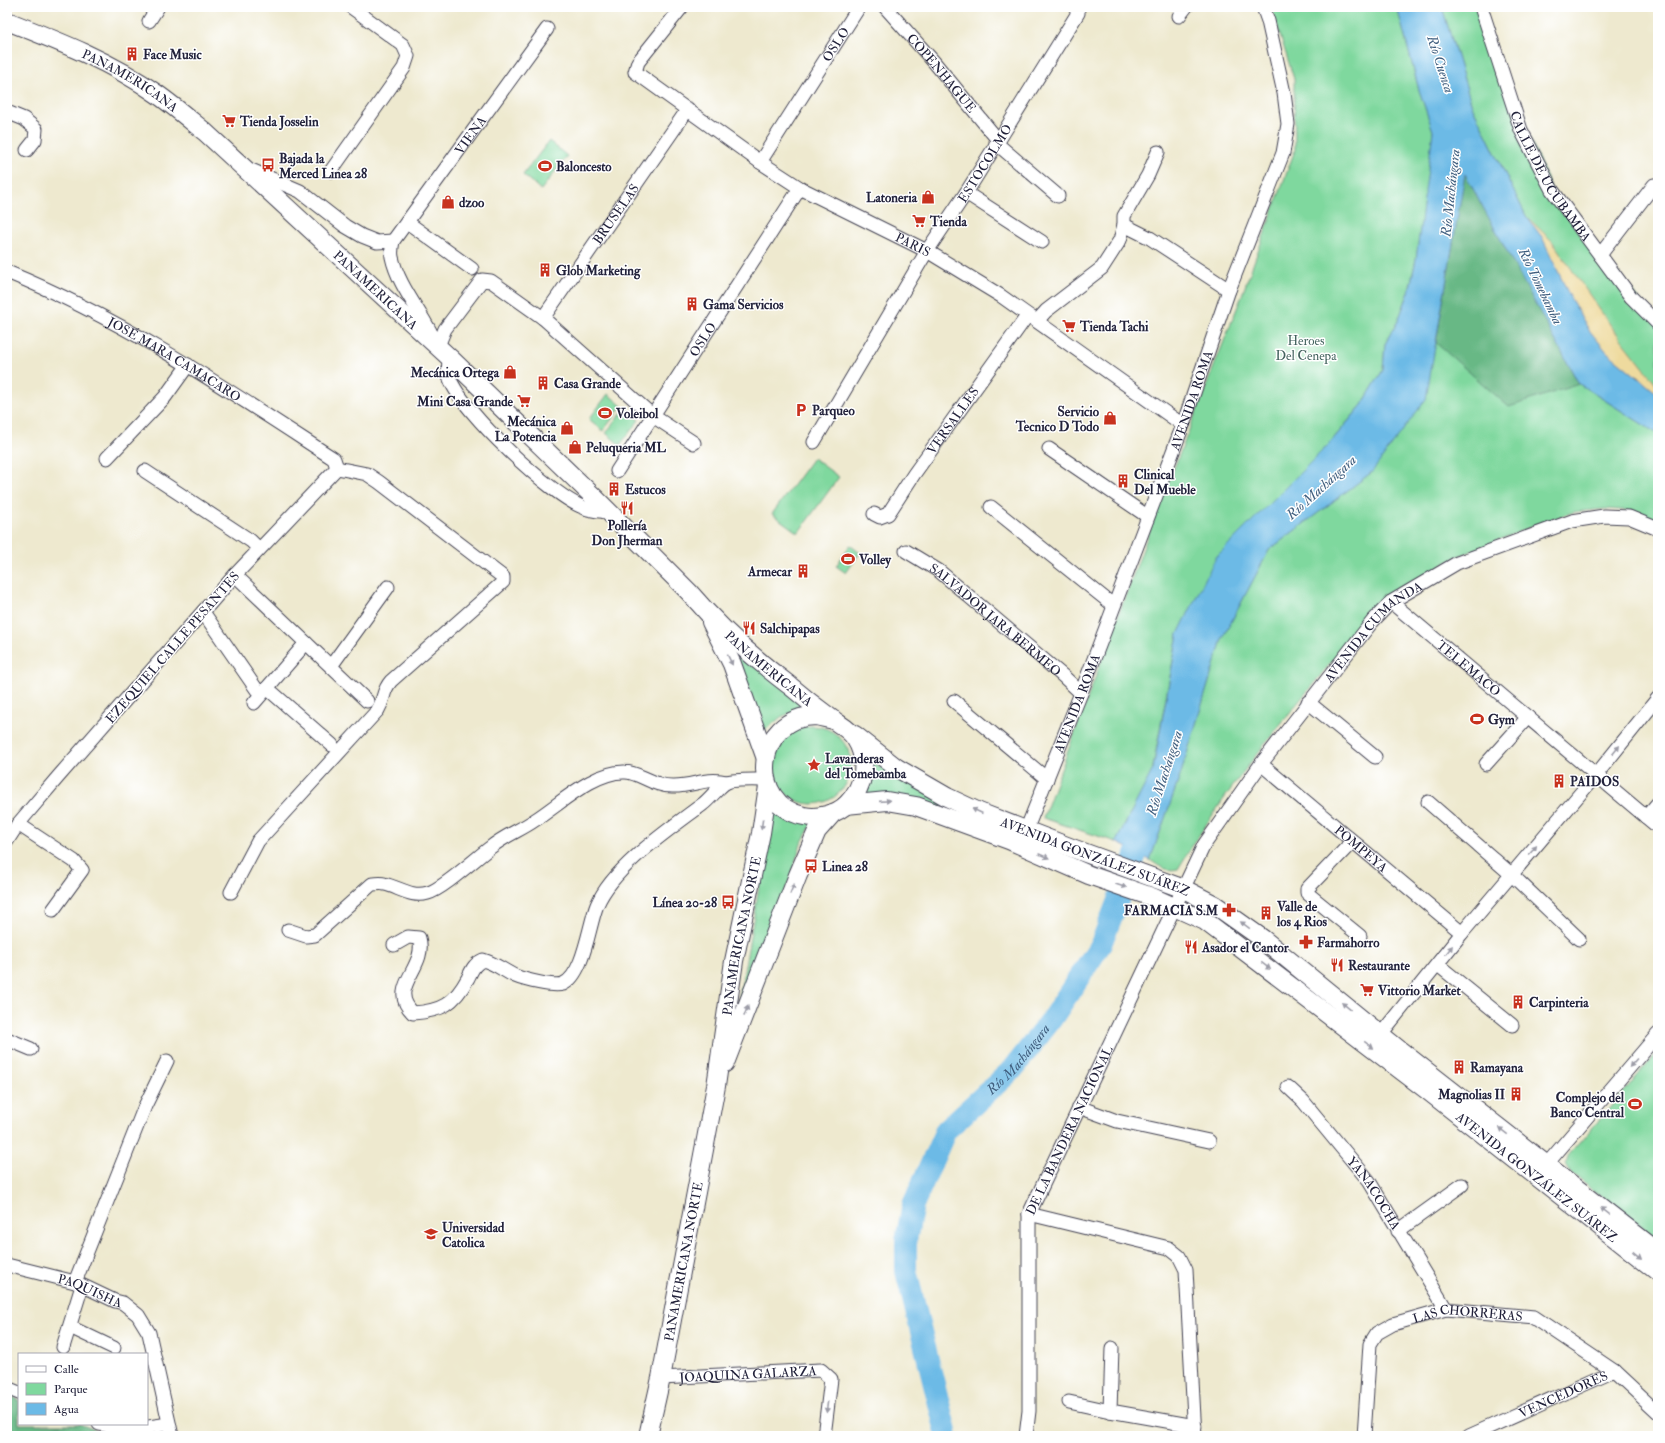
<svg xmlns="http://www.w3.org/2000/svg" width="1665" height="1443" font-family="'IM FELL Double Pica',serif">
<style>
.green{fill:#7fd89e;stroke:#507d6c}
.forest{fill:#67b885;stroke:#446d60}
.sand{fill:#eeda9e;stroke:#887e6c}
.water{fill:#6cbae6;stroke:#476e90}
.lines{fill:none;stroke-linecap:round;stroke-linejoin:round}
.river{stroke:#6cbae6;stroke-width:22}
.minor-casing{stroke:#414051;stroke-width:15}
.secondary-casing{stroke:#414051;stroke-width:20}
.minor{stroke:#fff;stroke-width:13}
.secondary{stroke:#fff;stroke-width:18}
.oneway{fill:#9c9ca7}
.labels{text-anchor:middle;stroke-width:3;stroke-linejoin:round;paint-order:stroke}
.street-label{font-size:13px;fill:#22223b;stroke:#fff}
.poi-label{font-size:13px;font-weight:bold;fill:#22223b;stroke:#fff;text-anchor:start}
.park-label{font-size:13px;fill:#43625e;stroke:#fff}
.water-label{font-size:14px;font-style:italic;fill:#405f7f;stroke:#fff}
</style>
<rect width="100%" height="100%" fill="#fff"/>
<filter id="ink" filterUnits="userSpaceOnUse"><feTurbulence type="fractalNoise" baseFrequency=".025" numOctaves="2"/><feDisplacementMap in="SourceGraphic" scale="8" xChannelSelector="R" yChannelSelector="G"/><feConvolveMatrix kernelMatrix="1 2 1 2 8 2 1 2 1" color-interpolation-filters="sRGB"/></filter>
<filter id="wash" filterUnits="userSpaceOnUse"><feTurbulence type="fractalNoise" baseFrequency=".012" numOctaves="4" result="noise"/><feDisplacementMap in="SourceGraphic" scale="16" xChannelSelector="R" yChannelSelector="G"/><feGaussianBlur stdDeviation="0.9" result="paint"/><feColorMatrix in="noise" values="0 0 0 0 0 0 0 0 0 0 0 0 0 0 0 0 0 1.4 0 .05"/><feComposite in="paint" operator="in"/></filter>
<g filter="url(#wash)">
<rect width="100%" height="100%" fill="#eee9cf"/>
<g class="green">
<path d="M1271 7H1397L1419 90 1433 131 1428 180 1416 259 1409 292 1398 321 1385 344 1383 370 1362 405 1339 432 1178 634 1152 772 1116 842 1043 818 1154 519 1239 303 1295 150 1294 79Z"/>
<path d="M1442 7H1481L1499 67 1552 190 1658 324V394L1607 352 1542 237 1526 216 1472 106Z"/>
<path d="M549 141 567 156 541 190 523 175Z"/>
<path d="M1465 173 1579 384 1658 434V521L1635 511 1605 509 1574 512 1536 525 1457 557 1401 588 1376 609C1306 693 1234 775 1178 869 1166 872 1159 866 1150 860L1180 776 1222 639 1269 550 1372 472 1438 325Z"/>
<path d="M608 394 622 406 603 431 589 419Z"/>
<path d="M625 408 639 420 620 445 606 433Z"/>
<path d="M813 458 839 477 798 533 772 514Z"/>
<path d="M850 545 860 553 846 573 836 566Z"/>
<path d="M729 638 804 707 781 717 763 732Z"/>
<circle cx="812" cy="765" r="39"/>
<path d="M868 760 1018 834 864 795Z"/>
<path d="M770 808 796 820 813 822 801 844 788 884 737 1011 767 842Z"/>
<path d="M1658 1052V1240L1571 1173 1566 1164 1568 1156Z"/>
</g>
<g class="forest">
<path d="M1465 173 1579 384 1509 407 1436 343Z"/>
<path d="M7 1394 19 1400V1424H80L111 1436H7Z"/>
</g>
<path class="sand" d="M1526 216 1552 241 1611 326 1658 386V394L1652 391 1639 377 1596 359Z"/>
<path class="water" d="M1397 7H1442L1472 106 1526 216 1542 237 1571 299 1589 330 1607 352 1658 394V434L1579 384 1465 174 1426 399 1372 472 1269 550 1222 639 1180 776 1150 860 1116 842 1153 769 1178 634 1216 557 1329 444 1362 405 1383 370 1385 344 1398 321 1409 292 1416 259 1433 131 1419 90Z"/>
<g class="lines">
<path class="river" id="s1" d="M947 1436 906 1271V1240L913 1205 946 1130 1013 1069 1051 1020 1101 944 1147 826"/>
</g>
</g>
<g filter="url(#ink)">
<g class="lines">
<g class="minor-casing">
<g id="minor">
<path id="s2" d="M682 7 638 62 635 72 760 162 800 188 927 251 1001 296 1183 425"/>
<path id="s3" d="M885 7 934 62 998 140"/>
<path id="s4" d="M1481 7 1521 130 1552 190 1631 297 1658 324"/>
<path d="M1179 16 1186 7"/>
<path d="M149 21 158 7"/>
<path d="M7 112 24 119 36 129 35 140 27 150"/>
<path d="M996 143 1058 196"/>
<path id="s5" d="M760 162 859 7"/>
<path d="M251 170 300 191 345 226 362 236 377 242 393 241"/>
<path d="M331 171 404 68 408 56 403 45 351 7"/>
<path d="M966 193 1042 242"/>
<path d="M407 222 472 269"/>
<path d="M1124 225 1150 238 1229 290"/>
<path d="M1600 255 1654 185"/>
<path id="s6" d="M7 272C125 320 228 390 334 459L337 468 235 575 58 777 18 824 7 841"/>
<path id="s7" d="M543 318 688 109"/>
<path d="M1037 321 1046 311 1102 268 1120 240 1124 225V216L1148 175 1158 152"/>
<path id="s8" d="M435 341C423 314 398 286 392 257 391 252 392 246 393 241L547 29"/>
<path d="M438 346 445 329 482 280 491 281 543 318 653 416 694 443"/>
<path d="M450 358C448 365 447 371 450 379 462 411 552 497 585 508 592 511 601 511 609 512"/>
<path id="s9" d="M814 442 927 251 966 193 1078 13 1075 7"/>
<path d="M1049 449 1147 516"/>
<path d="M107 458 165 397 188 365"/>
<path d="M145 471 251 541 259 549"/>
<path id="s10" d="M617 471 800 188"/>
<path d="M991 507 1113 605"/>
<path id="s11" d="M874 514 880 517 888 514 914 474 1027 316"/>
<path id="s12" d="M906 551 939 571 1063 676 1081 693"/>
<path d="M235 575 367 701"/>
<path id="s13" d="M1391 602 1658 827"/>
<path d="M203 612 257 690"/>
<path d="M331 666 388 587"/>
<path d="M267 688 332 745"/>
<path d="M954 701 1047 779"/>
<path d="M1308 702 1375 757"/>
<path d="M254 703 306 643"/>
<path id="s14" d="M1261 764 1462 933"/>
<path d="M1486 764 1528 717"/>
<path d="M1428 802 1512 875 1579 939"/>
<path d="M1646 817 1658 803"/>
<path d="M18 824 74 861 82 870 53 910"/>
<path id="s15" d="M1023 838 1081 693 1183 425 1229 290 1283 153 1288 124 1284 93 1268 21 1263 7"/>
<path d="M1352 842 1307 889V893L1360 936"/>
<path d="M231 892 258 841 378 710C385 698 382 691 391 681L503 582V577L379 482 367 474 337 468"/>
<path d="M288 930 306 936 315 935 372 884C376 884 381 883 384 884 399 887 411 898 428 893 443 889 476 858 491 847 504 836 521 830 535 820 560 804 594 771 625 772 639 772 654 787 674 786 695 786 705 777 727 782"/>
<path d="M394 945 408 937 419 938C428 968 386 987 413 1013 442 1011 454 1004 468 978 472 970 474 964 483 960 495 963 504 971 515 976 525 980 553 987 563 984 584 975 589 924 597 905 613 867 670 829 703 804 710 799 720 785 727 782 734 779 758 780 767 780"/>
<path d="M1438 965 1512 1025"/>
<path d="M1381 1034 1462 933 1596 775 1658 698"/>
<path d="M7 1039 31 1049"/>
<path id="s16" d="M1288 1087 1303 1101 1369 1181 1446 1309"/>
<path d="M1079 1107 1117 1121 1209 1141"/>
<path d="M1546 1165 1658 1034"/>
<path d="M1029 1214 1169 1248 1179 1256 1186 1270 1195 1436"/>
<path d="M1398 1231 1462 1185"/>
<path id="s17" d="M7 1265 75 1282 115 1301 123 1303 138 1315 149 1333 172 1436"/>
<path d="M75 1282 145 1106 167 1061"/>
<path d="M70 1327 114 1348"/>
<path d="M63 1347 82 1286"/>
<path id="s18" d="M661 1378 821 1370 831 1379 824 1436"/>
<path d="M7 1388 19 1393"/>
<path d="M1069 1402 1110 1411 1195 1426"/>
<path d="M1110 1411 1112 1348"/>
<path d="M99 1424 128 1430 169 1424"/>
<path id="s19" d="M1026 1436 1029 1411V1214L1204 845 1261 764 1372 622 1391 602 1457 563 1572 521 1604 516 1629 517 1658 529"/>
<path id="s20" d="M1364 1436 1370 1344 1377 1333 1393 1324 1446 1309 1534 1317 1614 1371 1658 1412"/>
<path id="s21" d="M1469 1436 1614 1371"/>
</g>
</g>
<g class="secondary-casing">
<g id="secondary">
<path id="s22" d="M7 21C58 41 112 62 157 94 174 106 189 119 205 132L450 358 595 498 689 592C718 626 753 658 789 685 803 697 817 708 832 719 840 725 849 729 855 738 869 760 865 786 847 804 837 814 818 819 804 816 746 804 755 716 816 716 822 717 828 719 834 720"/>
<path d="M711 622 732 664 765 756"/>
<path id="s23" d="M855 735 897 768 947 797 979 812 1072 848 1184 889 1215 905 1263 939 1397 1048 1658 1252"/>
<path id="s24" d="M846 805 887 801 916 806 1009 840 1089 875 1152 897 1205 921 1427 1090 1658 1272"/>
<path d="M725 1063 798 875 817 831 833 813"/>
<path id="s25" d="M648 1436 661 1378 716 1086 734 961 761 833 768 786"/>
</g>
</g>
<use href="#minor" class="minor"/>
<use href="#secondary" class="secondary"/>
</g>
<defs><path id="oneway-solid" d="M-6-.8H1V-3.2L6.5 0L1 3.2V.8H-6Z"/></defs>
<g class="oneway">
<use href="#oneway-solid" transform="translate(730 660) rotate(64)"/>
<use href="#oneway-solid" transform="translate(1616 750) rotate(-51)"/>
<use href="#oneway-solid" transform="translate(885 801) rotate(-4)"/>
<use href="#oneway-solid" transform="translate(977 811) rotate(-156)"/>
<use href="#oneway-solid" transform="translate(762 824) rotate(98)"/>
<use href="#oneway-solid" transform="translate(1533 850) rotate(-50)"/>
<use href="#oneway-solid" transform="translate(1044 856) rotate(23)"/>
<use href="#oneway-solid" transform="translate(1121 886) rotate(19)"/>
<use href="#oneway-solid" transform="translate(792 889) rotate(-68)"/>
<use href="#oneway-solid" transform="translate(1245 925) rotate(-144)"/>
<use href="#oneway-solid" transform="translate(1449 950) rotate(-52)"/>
<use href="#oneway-solid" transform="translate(1266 966) rotate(37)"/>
<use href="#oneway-solid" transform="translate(1346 1006) rotate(-141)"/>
<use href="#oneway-solid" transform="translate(746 1011) rotate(-69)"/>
<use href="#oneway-solid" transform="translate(1369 1045) rotate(37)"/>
<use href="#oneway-solid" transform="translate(1633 1063) rotate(131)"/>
<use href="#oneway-solid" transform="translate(1503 1131) rotate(-142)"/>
<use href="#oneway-solid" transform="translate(1605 1211) rotate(-142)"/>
<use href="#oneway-solid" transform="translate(1637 1255) rotate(39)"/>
<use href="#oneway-solid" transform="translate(827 1407) rotate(97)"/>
</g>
</g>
<defs>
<g id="building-bare" transform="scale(1.08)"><path d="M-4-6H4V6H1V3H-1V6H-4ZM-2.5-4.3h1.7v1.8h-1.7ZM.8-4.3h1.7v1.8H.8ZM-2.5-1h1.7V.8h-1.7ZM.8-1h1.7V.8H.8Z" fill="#c8321e" stroke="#fff" stroke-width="2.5" paint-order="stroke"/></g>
<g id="supermarket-bare" transform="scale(1.08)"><path d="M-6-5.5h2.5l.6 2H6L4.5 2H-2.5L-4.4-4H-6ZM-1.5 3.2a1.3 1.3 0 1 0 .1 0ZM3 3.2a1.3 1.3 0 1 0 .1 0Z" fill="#c8321e" stroke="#fff" stroke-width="2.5" paint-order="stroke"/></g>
<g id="bus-bare" transform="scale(1.08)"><path d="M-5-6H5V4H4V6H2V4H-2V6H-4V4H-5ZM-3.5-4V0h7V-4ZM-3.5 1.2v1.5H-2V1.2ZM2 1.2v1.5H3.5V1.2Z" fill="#c8321e" stroke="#fff" stroke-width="2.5" paint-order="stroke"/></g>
<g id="stadium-bare" transform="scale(1.08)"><path d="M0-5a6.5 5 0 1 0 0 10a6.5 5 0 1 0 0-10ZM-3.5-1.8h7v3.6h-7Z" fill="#c8321e" stroke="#fff" stroke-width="2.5" paint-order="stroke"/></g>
<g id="shop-bare" transform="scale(1.08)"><path d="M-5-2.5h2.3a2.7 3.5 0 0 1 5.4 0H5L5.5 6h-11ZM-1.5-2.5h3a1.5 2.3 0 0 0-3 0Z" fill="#c8321e" stroke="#fff" stroke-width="2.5" paint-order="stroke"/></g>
<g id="parking-bare" transform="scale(1.08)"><path d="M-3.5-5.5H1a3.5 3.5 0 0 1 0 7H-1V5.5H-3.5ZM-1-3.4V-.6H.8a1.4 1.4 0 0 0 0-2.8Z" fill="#c8321e" stroke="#fff" stroke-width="2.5" paint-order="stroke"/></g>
<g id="restaurant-bare" transform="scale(1.08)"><path d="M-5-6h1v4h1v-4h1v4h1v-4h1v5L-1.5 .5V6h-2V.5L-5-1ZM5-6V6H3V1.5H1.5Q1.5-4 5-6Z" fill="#c8321e" stroke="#fff" stroke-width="2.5" paint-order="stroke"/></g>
<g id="sight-bare" transform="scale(1.08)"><path d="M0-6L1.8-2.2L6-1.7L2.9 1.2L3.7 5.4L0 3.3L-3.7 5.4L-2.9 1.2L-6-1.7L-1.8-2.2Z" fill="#c8321e" stroke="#fff" stroke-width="2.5" paint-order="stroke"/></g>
<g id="pharmacy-bare" transform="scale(1.08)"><path d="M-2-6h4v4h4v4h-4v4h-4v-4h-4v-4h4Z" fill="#c8321e" stroke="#fff" stroke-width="2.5" paint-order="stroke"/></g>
<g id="university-bare" transform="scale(1.08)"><path d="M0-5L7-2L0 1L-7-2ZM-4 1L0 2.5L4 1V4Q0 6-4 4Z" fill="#c8321e" stroke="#fff" stroke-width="2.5" paint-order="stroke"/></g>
</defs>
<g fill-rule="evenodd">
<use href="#building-bare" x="132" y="54"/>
<use href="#supermarket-bare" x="229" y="121"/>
<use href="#bus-bare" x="268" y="165"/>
<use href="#stadium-bare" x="545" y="166"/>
<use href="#shop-bare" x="928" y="197"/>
<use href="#shop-bare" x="448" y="202"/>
<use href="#supermarket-bare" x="919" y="221"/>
<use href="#building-bare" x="545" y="270"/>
<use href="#building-bare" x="692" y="304"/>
<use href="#supermarket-bare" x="1069" y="326"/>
<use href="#shop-bare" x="510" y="372"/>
<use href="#building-bare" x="543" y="383"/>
<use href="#supermarket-bare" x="524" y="401"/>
<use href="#parking-bare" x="801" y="410"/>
<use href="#stadium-bare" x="605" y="413"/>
<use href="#shop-bare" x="1110" y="418"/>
<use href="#shop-bare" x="567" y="428"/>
<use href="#shop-bare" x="575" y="447"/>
<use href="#building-bare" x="1123" y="481"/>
<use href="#building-bare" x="614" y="489"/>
<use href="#restaurant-bare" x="627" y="508"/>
<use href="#stadium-bare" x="848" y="559"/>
<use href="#building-bare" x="803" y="571"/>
<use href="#restaurant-bare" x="749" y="628"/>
<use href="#stadium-bare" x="1477" y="719"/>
<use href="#sight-bare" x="814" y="765"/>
<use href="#building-bare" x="1559" y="781"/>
<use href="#bus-bare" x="811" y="866"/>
<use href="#bus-bare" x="728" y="902"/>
<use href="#pharmacy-bare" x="1229" y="910"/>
<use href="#building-bare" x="1266" y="913"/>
<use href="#pharmacy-bare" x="1306" y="942"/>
<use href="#restaurant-bare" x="1191" y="947"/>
<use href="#restaurant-bare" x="1337" y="965"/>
<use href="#supermarket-bare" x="1367" y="990"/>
<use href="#building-bare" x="1518" y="1002"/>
<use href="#building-bare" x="1459" y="1067"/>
<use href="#building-bare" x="1516" y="1094"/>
<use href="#stadium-bare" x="1635" y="1104"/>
<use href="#university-bare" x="431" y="1234"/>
</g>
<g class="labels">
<g class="street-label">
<text dy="5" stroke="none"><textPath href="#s5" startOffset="140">OSLO</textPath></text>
<text dy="5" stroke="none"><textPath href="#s3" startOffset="87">COPENHAGUE</textPath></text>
<text dy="5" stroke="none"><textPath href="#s22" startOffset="137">PANAMERICANA</textPath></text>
<text dy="5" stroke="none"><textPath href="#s8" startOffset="242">VIENA</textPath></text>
<text dy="5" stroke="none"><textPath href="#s9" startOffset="327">ESTOCOLMO</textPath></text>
<text dy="5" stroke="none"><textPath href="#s4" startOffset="184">CALLE DE UCUBAMBA</textPath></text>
<text dy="5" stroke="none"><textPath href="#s7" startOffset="127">BRUSELAS</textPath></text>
<text dy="5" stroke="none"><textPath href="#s2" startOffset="409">PARIS</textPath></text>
<text dy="5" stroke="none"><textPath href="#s22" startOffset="461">PANAMERICANA</textPath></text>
<text dy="5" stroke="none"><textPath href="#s10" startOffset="157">OSLO</textPath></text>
<text dy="5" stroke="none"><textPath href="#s6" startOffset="189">JOSÉ MARA CAMACARO</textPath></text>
<text dy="5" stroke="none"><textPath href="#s15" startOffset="469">AVENIDA ROMA</textPath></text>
<text dy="5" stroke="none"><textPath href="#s11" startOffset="129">VERSALLES</textPath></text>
<text dy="5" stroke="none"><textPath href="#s12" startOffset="113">SALVADOR JARA BERMEO</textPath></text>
<text dy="5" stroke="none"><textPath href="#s19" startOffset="904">AVENIDA CUMANDA</textPath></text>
<text transform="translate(172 647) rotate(-49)" y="5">EZEQUIEL CALLE PESANTES</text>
<text dy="5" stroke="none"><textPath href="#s22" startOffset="1007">PANAMERICANA</textPath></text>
<text dy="5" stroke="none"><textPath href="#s13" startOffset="102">TELEMACO</textPath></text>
<text dy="5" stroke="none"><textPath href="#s15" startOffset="145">AVENIDA ROMA</textPath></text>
<text dy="5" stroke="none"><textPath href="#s14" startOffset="131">POMPEYA</textPath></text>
<text dy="5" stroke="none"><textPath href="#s23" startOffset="271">AVENIDA GONZÁLEZ SUÁREZ</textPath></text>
<text dy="5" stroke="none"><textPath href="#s25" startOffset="509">PANAMERICANA NORTE</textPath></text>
<text dy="5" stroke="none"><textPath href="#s19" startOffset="315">DE LA BANDERA NACIONAL</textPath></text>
<text dy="5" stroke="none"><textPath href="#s24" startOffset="801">AVENIDA GONZÁLEZ SUÁREZ</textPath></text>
<text dy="5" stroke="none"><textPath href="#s16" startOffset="137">YANACOCHA</textPath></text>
<text dy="5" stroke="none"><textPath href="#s25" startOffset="178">PANAMERICANA NORTE</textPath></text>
<text dy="5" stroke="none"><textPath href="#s17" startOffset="87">PAQUISHA</textPath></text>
<text dy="5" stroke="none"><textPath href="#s20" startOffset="200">LAS CHORRERAS</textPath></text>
<text dy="5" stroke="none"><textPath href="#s18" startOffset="87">JOAQUINA GALARZA</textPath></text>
<text dy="5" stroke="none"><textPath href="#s21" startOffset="103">VENCEDORES</textPath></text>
</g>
<g class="poi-label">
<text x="143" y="59">Face Music</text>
<text x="240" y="126">Tienda Josselin</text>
<text x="279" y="163">Bajada la<tspan x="279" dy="15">Merced Linea 28</tspan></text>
<text x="556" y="171">Baloncesto</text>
<text x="917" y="202" text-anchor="end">Latoneria</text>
<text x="459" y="207">dzoo</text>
<text x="930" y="226">Tienda</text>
<text x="556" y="275">Glob Marketing</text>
<text x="703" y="309">Gama Servicios</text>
<text x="1080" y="331">Tienda Tachi</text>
<text x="499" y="377" text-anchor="end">Mecánica Ortega</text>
<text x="554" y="388">Casa Grande</text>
<text x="513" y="406" text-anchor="end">Mini Casa Grande</text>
<text x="812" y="415">Parqueo</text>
<text x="1099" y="416" text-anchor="end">Servicio<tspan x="1099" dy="15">Tecnico D Todo</tspan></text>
<text x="616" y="418">Voleibol</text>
<text x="556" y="426" text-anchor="end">Mecánica<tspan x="556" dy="15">La Potencia</tspan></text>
<text x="586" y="452">Peluqueria ML</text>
<text x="1134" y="479">Clinical<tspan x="1134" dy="15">Del Mueble</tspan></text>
<text x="625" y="494">Estucos</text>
<text x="627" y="530" text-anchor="middle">Pollería<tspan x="627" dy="15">Don Jherman</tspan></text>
<text x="859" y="564">Volley</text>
<text x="792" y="576" text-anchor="end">Armecar</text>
<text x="760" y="633">Salchipapas</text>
<text x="1488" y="724">Gym</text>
<text x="825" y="763">Lavanderas<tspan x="825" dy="15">del Tomebamba</tspan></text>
<text x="1570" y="786">PAIDOS</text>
<text x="822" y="871">Linea 28</text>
<text x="717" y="907" text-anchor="end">Línea 20-28</text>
<text x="1277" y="911">Valle de<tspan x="1277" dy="15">los 4 Rios</tspan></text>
<text x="1218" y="915" text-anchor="end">FARMACIA S.M</text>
<text x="1317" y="947">Farmahorro</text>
<text x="1202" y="952">Asador el Cantor</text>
<text x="1348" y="970">Restaurante</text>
<text x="1378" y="995">Vittorio Market</text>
<text x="1529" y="1007">Carpinteria</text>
<text x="1470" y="1072">Ramayana</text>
<text x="1505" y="1099" text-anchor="end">Magnolias II</text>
<text x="1624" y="1102" text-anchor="end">Complejo del<tspan x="1624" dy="15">Banco Central</tspan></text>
<text x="442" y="1232">Universidad<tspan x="442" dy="15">Catolica</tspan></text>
</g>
<g class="park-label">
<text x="1306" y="345">Heroes<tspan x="1306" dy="15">Del Cenepa</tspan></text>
</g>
<g class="water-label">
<text transform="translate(1441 64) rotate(72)" y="5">Río Cuenca</text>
<text transform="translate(1450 193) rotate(-84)" y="5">Río Machángara</text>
<text transform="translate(1541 286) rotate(64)" y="5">Río Tomebamba</text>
<text transform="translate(1321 487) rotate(-42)" y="5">Río Machángara</text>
<text transform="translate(1164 773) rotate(-72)" y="5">Río Machángara</text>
<text dy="5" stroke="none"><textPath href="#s1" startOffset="420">Río Machángara</textPath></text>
</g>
</g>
<rect width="1665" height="1443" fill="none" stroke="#fff" stroke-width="24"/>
<rect x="18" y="1353" width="130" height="72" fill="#ffffff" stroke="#a7a7b1"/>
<rect x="26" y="1366" width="20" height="6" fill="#ffffff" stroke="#a7a7b1"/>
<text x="54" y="1373" font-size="12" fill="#22223b">Calle</text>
<rect x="26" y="1383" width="20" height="12" fill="#7fd89e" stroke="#a7a7b1"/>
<text x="54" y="1393" font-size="12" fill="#22223b">Parque</text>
<rect x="26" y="1403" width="20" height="12" fill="#6cbae6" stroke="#a7a7b1"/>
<text x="54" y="1413" font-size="12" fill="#22223b">Agua</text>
</svg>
